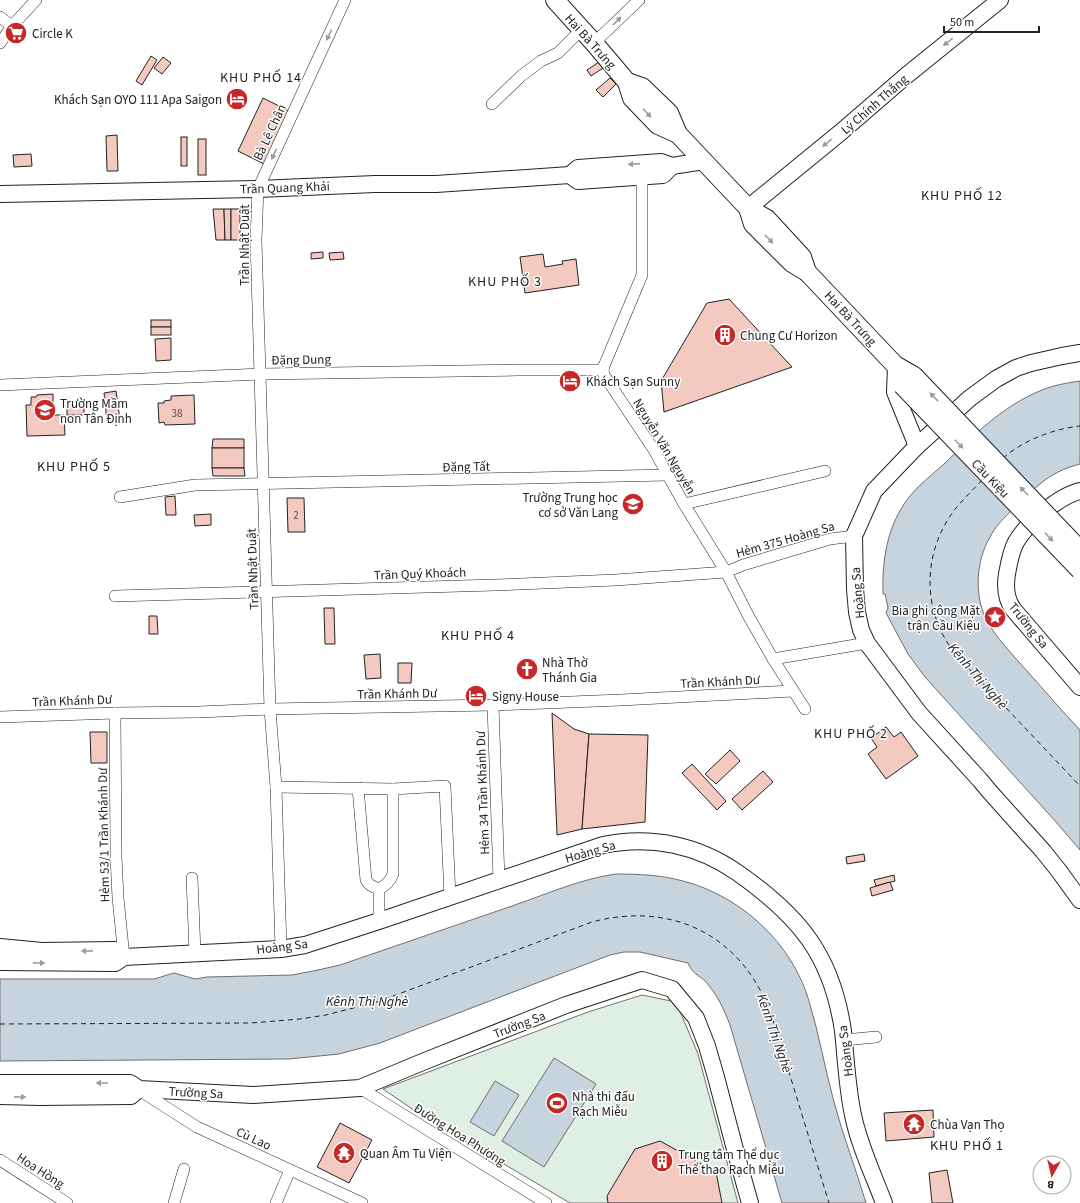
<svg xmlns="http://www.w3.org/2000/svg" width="1080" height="1203" font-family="'Source Sans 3',sans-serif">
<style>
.green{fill:#e0efe3;stroke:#6f6f6f}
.water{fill:#c7d3dd;stroke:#6f6f6f}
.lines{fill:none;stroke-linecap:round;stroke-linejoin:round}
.ferry{stroke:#222;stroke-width:1;stroke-dasharray:5 4;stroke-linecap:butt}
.building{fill:#f3c9c0;stroke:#222}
.street-casing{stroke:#222;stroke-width:12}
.secondary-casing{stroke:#222;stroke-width:18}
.primary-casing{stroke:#222;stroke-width:20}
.street{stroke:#fff;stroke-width:11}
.secondary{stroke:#fff;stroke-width:16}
.primary{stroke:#fff;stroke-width:18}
.primary-bridge-casing{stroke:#222;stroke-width:20;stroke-linecap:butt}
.primary-bridge{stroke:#fff;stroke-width:18}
.oneway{fill:#9c9c9c}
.labels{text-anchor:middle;stroke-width:3;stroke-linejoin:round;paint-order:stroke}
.number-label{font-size:11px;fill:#564c4a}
.poi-label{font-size:13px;fill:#222;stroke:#fff;text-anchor:start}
.street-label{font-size:13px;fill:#222;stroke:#fff}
.neighbourhood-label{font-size:14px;letter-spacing:1px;fill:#222;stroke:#fff}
.water-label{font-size:14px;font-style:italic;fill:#222;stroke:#fff}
</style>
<rect width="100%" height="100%" fill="#fff"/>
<path class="green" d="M642 995 676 1002 698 1054 738 1203H570L424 1117 383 1089 588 1012Z"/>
<g class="water">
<path d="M1080 381V464C1048 472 1034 489 1011 511 1003 519 995 527 990 537 976 561 974 594 986 619 996 638 1013 655 1027 671 1045 691 1062 711 1080 730V850L1056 822 925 677 908 654 886 613 888 608 885 594H883C882 565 886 534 901 509 911 491 928 478 943 465 973 436 1002 406 1042 390 1054 385 1067 383 1080 381Z"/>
<path d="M616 874C639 874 661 875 683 881 741 896 792 943 809 1001 819 1034 825 1069 834 1102 843 1136 856 1169 866 1203H782L730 1025C724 1009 717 994 705 981 697 974 693 974 688 963L640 952H624L610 955 380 1043 339 1054 289 1059 0 1061V979H154L174 973 195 979 207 977 292 975 318 970 340 965C397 945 455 926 512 906 547 894 580 879 616 874Z"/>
<path d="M554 1058 596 1084 544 1167 502 1141Z"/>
<path d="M495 1081 519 1095 494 1136 470 1122Z"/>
</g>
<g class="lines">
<g class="ferry">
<path d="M1003 458C1024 440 1053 429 1080 426"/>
<path d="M982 480C972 491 961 501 953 512 928 546 923 591 940 629 944 638 950 647 956 655L1080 786"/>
<path d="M0 1024 251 1023 300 1019 326 1015 377 1002 592 922C675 900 746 938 773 1020L829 1203"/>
</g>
</g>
<g class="building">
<path d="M151 56 157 60 142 85 136 81Z"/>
<path d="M163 57 171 63 162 74 154 68Z"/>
<path d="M599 62 603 68 591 76 587 70Z"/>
<path d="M610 78 616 84 603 97 596 90Z"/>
<path d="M263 98 289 111 264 164 238 151Z"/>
<path d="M117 135 118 171H107L106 136Z"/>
<rect x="181" y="137" width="6" height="29"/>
<rect x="198" y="139" width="8" height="36"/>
<path d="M31 154 32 166 14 167 13 155Z"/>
<path d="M213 209H224L225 240H216Z"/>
<path d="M224 209H231V240H225Z"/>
<rect x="231" y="209" width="9" height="31"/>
<path d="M323 252V258L311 259V253Z"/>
<path d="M343 252 344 259 330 260 329 253Z"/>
<path d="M543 254 545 267 563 264 562 261 576 259 579 285 525 293 520 257Z"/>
<path d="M729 299 792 367 664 412 661 381 707 303Z"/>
<rect x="151" y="320" width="20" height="7"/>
<rect x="151" y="327" width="20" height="8"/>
<path d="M171 338V360L156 361 155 339Z"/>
<path d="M116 391 120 420 107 421 104 393Z"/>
<path d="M53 394V415H64L65 435 27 436 26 405H31V397H36L37 395Z"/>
<path d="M194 395 195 424 165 425 164 422 159 423 158 403H164V401L171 400V396Z"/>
<rect x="67" y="401" width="17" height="14"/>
<path d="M213 439H244V448H212Z"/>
<rect x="212" y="448" width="32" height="20"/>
<path d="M212 468H244L245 476H213Z"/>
<path d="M175 496 176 515H166L165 497Z"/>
<path d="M287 498H304L305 532H288Z"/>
<path d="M211 514V525L195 526 194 515Z"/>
<path d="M324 608H334L335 644H325Z"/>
<path d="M149 616H157L158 634H149Z"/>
<path d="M380 654 381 678 366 679 364 655Z"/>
<path d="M398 663H412L411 683H398Z"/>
<path d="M552 713 574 729 589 734 582 829 557 835Z"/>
<path d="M886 727 894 737 901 732 918 756 886 779 868 754 877 747 871 738Z"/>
<path d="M90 732H107V763H91Z"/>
<path d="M589 734 648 735 645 822 582 829Z"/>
<path d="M730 750 740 761 716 784 705 774Z"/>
<path d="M692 764 726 801 717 810 682 773Z"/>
<path d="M763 771 773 782 742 810 732 799Z"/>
<path d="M864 854 865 861 847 864 846 857Z"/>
<path d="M894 875 895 881 876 886 874 880Z"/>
<path d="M890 882 893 890 872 896 870 888Z"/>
<path d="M933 1110 934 1137 886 1141 884 1113Z"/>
<path d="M340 1123 372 1140 349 1183 317 1167Z"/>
<path d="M660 1141 716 1172 722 1203H608L607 1196 635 1149Z"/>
<path d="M947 1170 953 1203H932L929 1173Z"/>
</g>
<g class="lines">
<g class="street-casing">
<g id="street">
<path d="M0 17 12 26"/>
<path d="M0 43 12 26 36 0"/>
<path d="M594 43 639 0"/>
<path d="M492 104 521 76 541 61 558 53 582 29"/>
<path d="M642 177V275L604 366 603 370 604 375 654 450 684 504 726 572 749 617 773 659 805 709"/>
<path d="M0 385 261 374 519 370H603"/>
<path d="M120 497 195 485 668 475"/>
<path d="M684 504 825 471"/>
<path d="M115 596 495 585 616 580 726 572 743 565 830 539 854 536"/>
<path d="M773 659 867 643"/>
<path d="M493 705 499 880"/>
<path d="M115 713 116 857 118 898 124 957"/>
<path d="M0 717 115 713 199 712 270 709 493 705 621 700 793 691"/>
<path d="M276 787 393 789 445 786 450 897"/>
<path d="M358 788 366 880C369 886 374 887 379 889"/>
<path d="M192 878 195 953"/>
<path d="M379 921V889C386 885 390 882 393 874V789"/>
<path d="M281 949 276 787 270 709 256 240 258 189 345 0"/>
<path d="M844 1040 876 1037"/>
<path d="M360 1088 546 1203"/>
<path d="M139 1090 197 1127 362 1203"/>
<path d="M0 1160 67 1203"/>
<path d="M174 1203 184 1169"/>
<path d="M276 1203 290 1170"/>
</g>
</g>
<g class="secondary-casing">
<g id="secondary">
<path d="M570 175 578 181 663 175 672 166"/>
<path d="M0 194 258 189 375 184H436L570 175 578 168 661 162 672 166 704 161"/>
<path d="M748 208 841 132 907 75 1000 0"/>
<path d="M1080 353 1062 356 1031 363 1016 368 996 379 970 398 917 446 874 491 854 536 855 589 857 612 861 630 867 643 919 713 980 780 990 792 1043 851 1059 871 1080 900"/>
<path d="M896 367 895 392 917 446"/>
<path d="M1080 491C1059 496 1027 523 1016 542 1011 551 1009 563 1007 574 1005 586 1006 599 1013 609L1080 687"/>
<path d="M0 947 42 951 114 950 124 957"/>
<path d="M0 962 115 963 124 957 281 949 305 945 379 921 603 845C651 835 698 845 738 873 799 916 832 955 843 1031 846 1059 847 1087 853 1115 859 1145 873 1174 884 1203"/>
<path d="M0 1083H130L139 1089 253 1095 360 1088 425 1061 566 1005 642 980 672 989 696 1018 707 1046 716 1077 737 1157 750 1203"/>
<path d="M0 1096 40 1097 131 1096 139 1089"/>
</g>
</g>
<g class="primary-casing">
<g id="primary">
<path d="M555 0 594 43 627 82 632 98 658 125 678 134 748 208 767 219 802 257 807 272"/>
<path d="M627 82 642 87 669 113 678 134"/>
<path d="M748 208 753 224 792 263 807 272 895 365 914 376"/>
</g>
</g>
<use href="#street" class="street"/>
<use href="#secondary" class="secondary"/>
<use href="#primary" class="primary"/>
<g class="primary-bridge-casing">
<g id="primary-bridge">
<path d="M914 376 1080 550"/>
<path d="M902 385 1080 570"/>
</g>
</g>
<use href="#primary-bridge" class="primary-bridge"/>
</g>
<defs><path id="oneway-solid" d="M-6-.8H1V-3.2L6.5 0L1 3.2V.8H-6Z"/></defs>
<g class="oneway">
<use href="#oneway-solid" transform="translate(617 21) rotate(-44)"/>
<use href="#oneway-solid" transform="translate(329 35) rotate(115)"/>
<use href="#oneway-solid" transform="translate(948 42) rotate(141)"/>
<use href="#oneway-solid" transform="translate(647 113) rotate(46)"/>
<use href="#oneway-solid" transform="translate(827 143) rotate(141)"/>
<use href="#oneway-solid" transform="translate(274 154) rotate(115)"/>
<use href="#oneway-solid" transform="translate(634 164) rotate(176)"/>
<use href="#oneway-solid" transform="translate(769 239) rotate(46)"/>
<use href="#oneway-solid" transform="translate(934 397) rotate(-134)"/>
<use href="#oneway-solid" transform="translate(959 444) rotate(46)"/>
<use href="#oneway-solid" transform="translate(1024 491) rotate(-134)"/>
<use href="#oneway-solid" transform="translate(1049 537) rotate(46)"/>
<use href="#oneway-solid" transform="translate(87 951) rotate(179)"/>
<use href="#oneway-solid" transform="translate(39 963) rotate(1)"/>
<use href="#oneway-solid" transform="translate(102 1083) rotate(-180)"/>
<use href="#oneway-solid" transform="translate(20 1097) rotate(1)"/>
</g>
<defs>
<g id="supermarket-disc" transform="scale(1.15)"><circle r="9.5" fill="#c62828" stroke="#fff"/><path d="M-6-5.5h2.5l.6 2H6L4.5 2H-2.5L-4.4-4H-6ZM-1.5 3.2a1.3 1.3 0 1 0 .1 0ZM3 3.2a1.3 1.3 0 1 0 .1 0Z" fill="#fff"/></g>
<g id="hotel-disc" transform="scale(1.15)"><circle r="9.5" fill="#c62828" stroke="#fff"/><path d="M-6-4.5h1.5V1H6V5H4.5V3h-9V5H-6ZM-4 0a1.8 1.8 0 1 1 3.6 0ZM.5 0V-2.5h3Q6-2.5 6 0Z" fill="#fff"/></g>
<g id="building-disc" transform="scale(1.15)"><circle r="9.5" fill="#c62828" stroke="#fff"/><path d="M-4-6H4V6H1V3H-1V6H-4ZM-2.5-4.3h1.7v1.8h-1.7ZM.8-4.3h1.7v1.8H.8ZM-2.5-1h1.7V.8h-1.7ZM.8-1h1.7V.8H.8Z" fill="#fff"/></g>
<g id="school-disc" transform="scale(1.15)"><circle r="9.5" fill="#c62828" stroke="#fff"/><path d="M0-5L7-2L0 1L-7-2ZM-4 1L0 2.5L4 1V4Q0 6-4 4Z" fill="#fff"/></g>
<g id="sight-disc" transform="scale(1.15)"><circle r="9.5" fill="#c62828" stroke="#fff"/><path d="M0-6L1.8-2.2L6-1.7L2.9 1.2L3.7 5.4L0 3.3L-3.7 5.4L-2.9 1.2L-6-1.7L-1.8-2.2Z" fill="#fff"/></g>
<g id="church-disc" transform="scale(1.15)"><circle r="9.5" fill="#c62828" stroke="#fff"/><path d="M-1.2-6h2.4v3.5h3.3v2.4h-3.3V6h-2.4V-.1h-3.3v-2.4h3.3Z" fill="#fff"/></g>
<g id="stadium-disc" transform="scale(1.15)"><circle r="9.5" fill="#c62828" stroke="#fff"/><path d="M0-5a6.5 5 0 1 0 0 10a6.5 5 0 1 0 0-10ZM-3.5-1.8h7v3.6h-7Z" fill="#fff"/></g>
<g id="temple-disc" transform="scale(1.15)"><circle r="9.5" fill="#c62828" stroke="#fff"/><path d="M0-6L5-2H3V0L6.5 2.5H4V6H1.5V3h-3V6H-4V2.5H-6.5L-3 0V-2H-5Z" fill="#fff"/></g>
</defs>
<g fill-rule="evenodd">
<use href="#supermarket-disc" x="16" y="33"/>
<use href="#hotel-disc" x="237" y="99"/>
<use href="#building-disc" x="725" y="335"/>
<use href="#hotel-disc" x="570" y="381"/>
<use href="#school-disc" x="45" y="410"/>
<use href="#school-disc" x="633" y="504"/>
<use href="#sight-disc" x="995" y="617"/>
<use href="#church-disc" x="527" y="669"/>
<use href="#hotel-disc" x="476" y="696"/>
<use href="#stadium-disc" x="557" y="1103"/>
<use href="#temple-disc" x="914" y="1124"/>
<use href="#temple-disc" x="344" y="1153"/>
<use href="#building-disc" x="662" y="1161"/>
</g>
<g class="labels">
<g class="number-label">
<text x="177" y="417">38</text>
<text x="296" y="519">2</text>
</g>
<g class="poi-label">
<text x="32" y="38">Circle K</text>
<text x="222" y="104" text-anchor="end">Khách Sạn OYO 111 Apa Saigon</text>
<text x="740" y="340">Chung Cư Horizon</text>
<text x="586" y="386">Khách Sạn Sunny</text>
<text x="60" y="408">Trường Mầm<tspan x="60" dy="15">non Tân Định</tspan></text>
<text x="618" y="502" text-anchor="end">Trường Trung học<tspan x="618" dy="15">cơ sở Văn Lang</tspan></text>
<text x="980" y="615" text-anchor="end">Bia ghi công Mặt<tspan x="980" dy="15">trận Cầu Kiệu</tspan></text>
<text x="542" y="667">Nhà Thờ<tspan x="542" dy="15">Thánh Gia</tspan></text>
<text x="492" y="701">Signy House</text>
<text x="572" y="1101">Nhà thi đấu<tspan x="572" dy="15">Rạch Miễu</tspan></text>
<text x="930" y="1129">Chùa Vạn Thọ</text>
<text x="360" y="1158">Quan Âm Tu Viện</text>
<text x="678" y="1159">Trung tâm Thể dục<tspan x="678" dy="15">Thể thao Rạch Miễu</tspan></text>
</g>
<g class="street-label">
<text transform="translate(591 41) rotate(48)" y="5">Hai Bà Trưng</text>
<text transform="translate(874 104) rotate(-41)" y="5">Lý Chính Thắng</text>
<text transform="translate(269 132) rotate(-65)" y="5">Bà Lê Chân</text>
<text transform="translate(285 187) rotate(-2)" y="5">Trần Quang Khải</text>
<text transform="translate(244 245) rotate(-90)" y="5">Trần Nhật Duật</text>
<text transform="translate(851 318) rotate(47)" y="5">Hai Bà Trưng</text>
<text transform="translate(301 359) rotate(-1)" y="5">Đặng Dung</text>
<text transform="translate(665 446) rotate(59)" y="5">Nguyễn Văn Nguyễn</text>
<text transform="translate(466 466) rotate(-1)" y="5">Ðặng Tất</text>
<text transform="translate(991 478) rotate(46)" y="5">Cầu Kiệu</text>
<text transform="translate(785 539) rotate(-16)" y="5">Hẻm 375 Hoàng Sa</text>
<text transform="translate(252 569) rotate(-92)" y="5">Trần Nhật Duật</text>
<text transform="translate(420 573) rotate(-2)" y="5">Trần Quý Khoách</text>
<text transform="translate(857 593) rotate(-95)" y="5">Hoàng Sa</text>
<text transform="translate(1029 625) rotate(51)" y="5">Trường Sa</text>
<text transform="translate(720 681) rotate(-3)" y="5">Trần Khánh Dư</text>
<text transform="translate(397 693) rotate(-1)" y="5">Trần Khánh Dư</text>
<text transform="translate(72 700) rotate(-2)" y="5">Trần Khánh Dư</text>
<text transform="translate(482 793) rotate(-92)" y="5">Hẻm 34 Trần Khánh Dư</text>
<text transform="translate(103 835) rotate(-91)" y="5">Hẻm 53/1 Trần Khánh Dư</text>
<text transform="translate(590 851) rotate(-16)" y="5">Hoàng Sa</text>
<text transform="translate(282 946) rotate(-7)" y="5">Hoàng Sa</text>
<text transform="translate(519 1024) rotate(-21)" y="5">Trường Sa</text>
<text transform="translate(845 1051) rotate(-97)" y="5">Hoàng Sa</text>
<text transform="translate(196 1092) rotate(3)" y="5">Trường Sa</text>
<text transform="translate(460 1134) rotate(32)" y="5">Đường Hoa Phượng</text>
<text transform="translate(254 1138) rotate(25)" y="5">Cù Lao</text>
<text transform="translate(41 1170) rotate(33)" y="5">Hoa Hồng</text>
</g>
<g class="neighbourhood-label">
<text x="261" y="82">KHU PHỐ 14</text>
<text x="962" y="200">KHU PHỐ 12</text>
<text x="505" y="286">KHU PHỐ 3</text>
<text x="74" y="471">KHU PHỐ 5</text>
<text x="478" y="640">KHU PHỐ 4</text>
<text x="851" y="738">KHU PHỐ 2</text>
<text x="967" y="1150">KHU PHỐ 1</text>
</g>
<g class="water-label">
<text transform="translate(978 676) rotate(49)" y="5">Kênh Thị Nghè</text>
<text x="367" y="1006">Kênh Thị Nghè</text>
<text transform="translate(775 1033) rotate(71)" y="5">Kênh Thị Nghè</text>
</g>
</g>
<g transform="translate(1052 1175) rotate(188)"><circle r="19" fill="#ffffff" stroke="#a7a7a7"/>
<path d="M0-3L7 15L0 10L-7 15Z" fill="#c62828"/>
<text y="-6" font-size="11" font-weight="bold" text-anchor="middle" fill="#222222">B</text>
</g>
<path d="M944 26v6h95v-6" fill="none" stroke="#222222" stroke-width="2"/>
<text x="950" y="26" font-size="12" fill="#222222" stroke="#ffffff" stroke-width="3" paint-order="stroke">50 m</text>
</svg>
